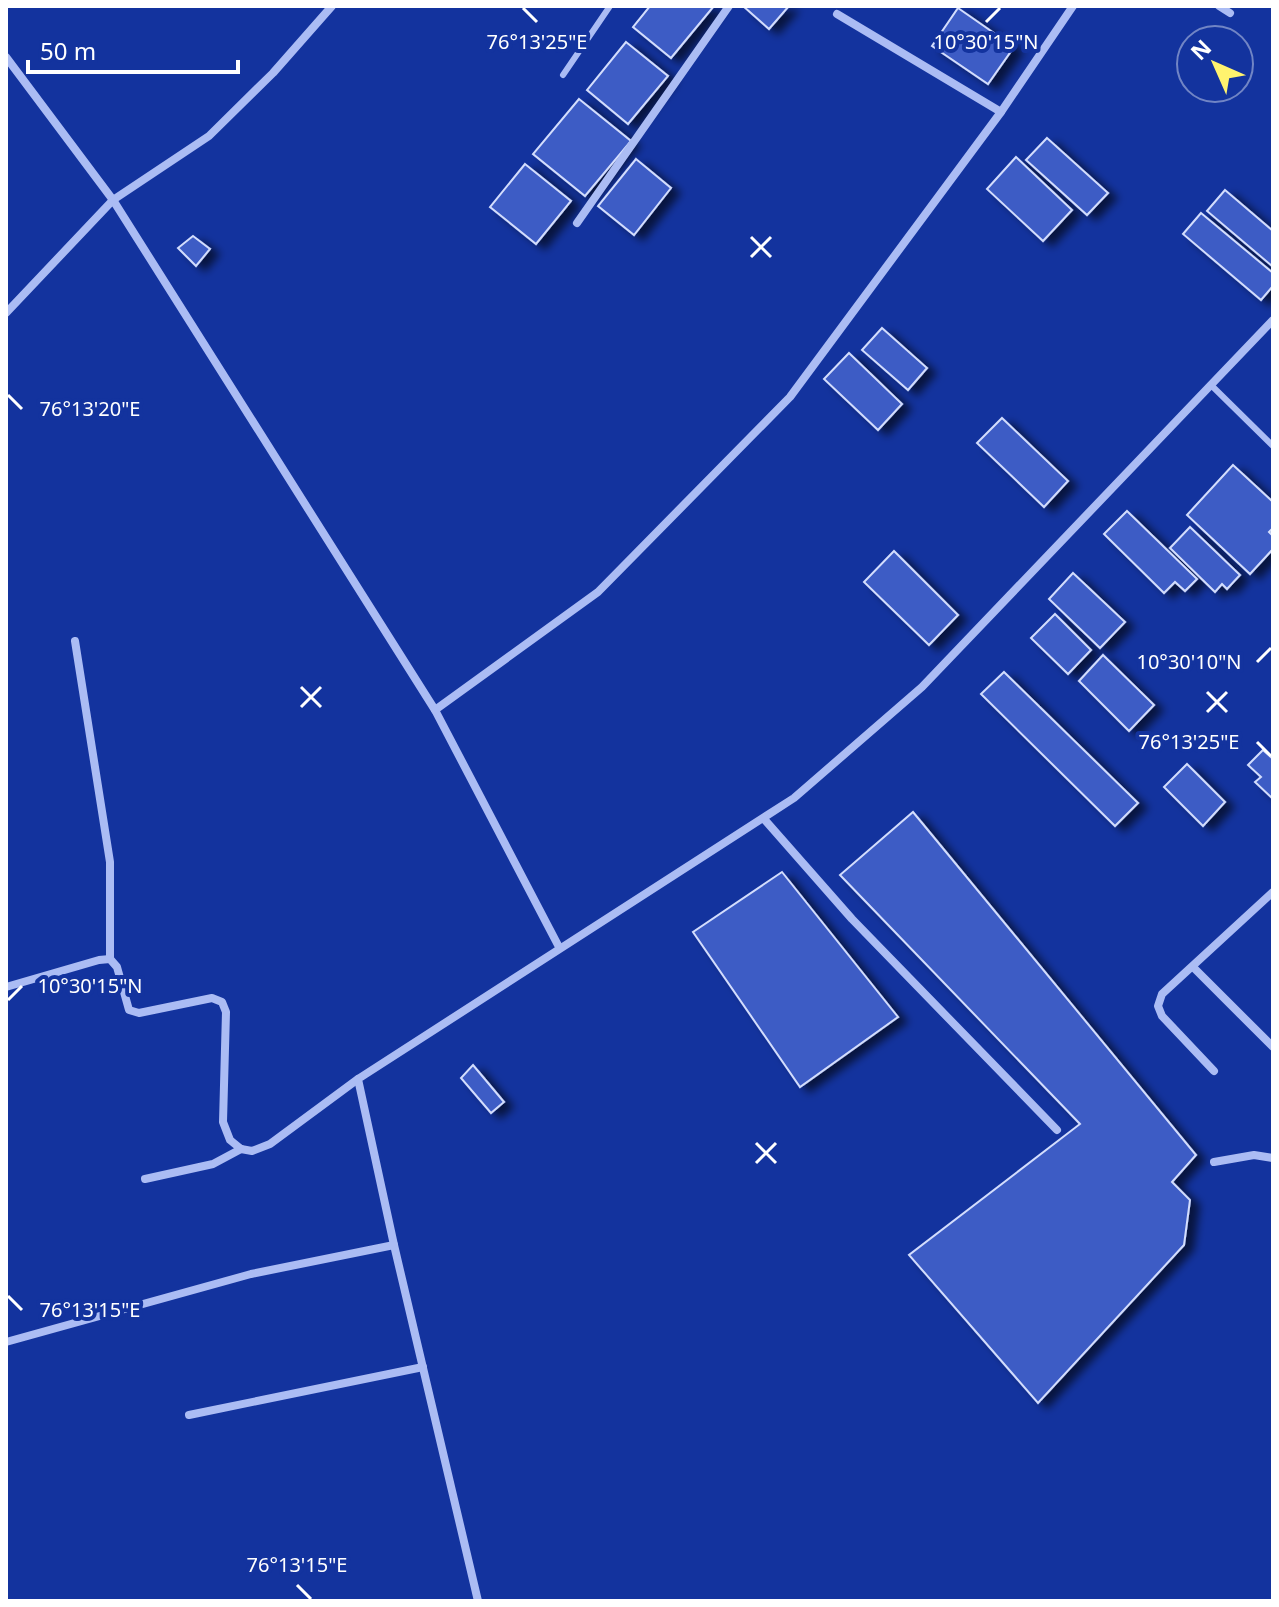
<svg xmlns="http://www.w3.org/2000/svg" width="1279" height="1607" font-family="'Noto Sans',sans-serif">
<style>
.building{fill:#3d5cc5;stroke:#d3ddfd;stroke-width:2;filter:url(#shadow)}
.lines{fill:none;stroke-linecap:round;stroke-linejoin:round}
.lane{stroke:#abbcf4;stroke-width:6}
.street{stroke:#abbcf4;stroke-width:8}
.ticks{fill:none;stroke:#fff;stroke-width:3}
.ticks-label{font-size:20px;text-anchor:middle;fill:#fff;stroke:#13339e;stroke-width:8;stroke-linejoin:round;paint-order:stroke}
</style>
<defs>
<filter id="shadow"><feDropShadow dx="9" dy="5" stdDeviation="4" flood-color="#0009"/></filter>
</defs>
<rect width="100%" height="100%" fill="#13339e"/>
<g class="building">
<path d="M650 6H714L671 58 633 27Z"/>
<path d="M743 6H789L769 29Z"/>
<path d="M958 8 1014 47 988 84 932 46Z"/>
<path d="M626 42 668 76 628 124 587 90Z"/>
<path d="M579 99 631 141 585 196 533 154Z"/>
<path d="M1047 138 1108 193 1087 215 1026 160Z"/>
<path d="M1016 157 1072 210 1043 241 987 189Z"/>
<path d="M636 159 671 188 634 235 598 206Z"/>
<path d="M525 164 571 201 536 244 490 207Z"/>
<path d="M1225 190 1273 231 1272 266 1207 211Z"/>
<path d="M1201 213 1273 273V286L1261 300 1183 234Z"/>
<path d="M193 236 210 249 196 266 178 248Z"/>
<path d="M882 328 927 368 908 390 862 350Z"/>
<path d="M849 353 902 404 878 430 824 379Z"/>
<path d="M1002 418 1068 481 1044 507 977 443Z"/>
<path d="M1233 465 1273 502V528L1269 532 1273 536V549L1250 574 1187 515Z"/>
<path d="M1127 511 1197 579 1185 591 1175 582 1164 593 1104 534Z"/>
<path d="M1190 527 1240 575 1227 589 1222 584 1215 592 1170 548Z"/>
<path d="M894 551 958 615 929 645 864 582Z"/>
<path d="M1073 573 1125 622 1100 648 1049 599Z"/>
<path d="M1055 614 1091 650 1068 674 1031 638Z"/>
<path d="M1103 655 1154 705 1129 731 1079 681Z"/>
<path d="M1004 672 1138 803 1115 826 981 694Z"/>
<path d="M1263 750 1273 759V799L1255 782 1261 777 1248 765Z"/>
<path d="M1187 764 1225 802 1203 826 1164 787Z"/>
<path d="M913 812 1196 1155 1172 1182 1190 1200 1184 1245 1038 1403 909 1255 1080 1124 840 875Z"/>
<path d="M782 872 898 1017 800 1087 693 932Z"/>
<path d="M473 1065 504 1102 491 1113 461 1078Z"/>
</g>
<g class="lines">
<g class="lane">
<path d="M563 75 610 6"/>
<path d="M1211 385 1273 446"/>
</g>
<g class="street">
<path d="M1219 6 1230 13"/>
<path d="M837 14 1001 112"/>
<path d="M6 57 113 200 435 710 598 592 790 397 1001 112 1073 6"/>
<path d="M577 223 729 6"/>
<path d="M6 313 113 200 209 136 273 73 332 6"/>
<path d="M75 641 110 862V959"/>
<path d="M435 710 559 947"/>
<path d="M764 819 852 919 1057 1130"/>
<path d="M1193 967 1273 1047"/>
<path d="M6 987 99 960 110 959 117 967 129 1010 139 1013 212 998 222 1002 226 1012 223 1122 230 1140 241 1149 252 1151 270 1144 358 1079"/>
<path d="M1214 1071 1162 1016 1158 1006 1162 994 1273 892"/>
<path d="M1214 1162 1254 1155 1273 1158"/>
<path d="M145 1179 213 1164 241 1149"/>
<path d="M6 1342 251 1274 394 1245"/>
<path d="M189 1415 423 1367"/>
<path d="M478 1601 394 1245 358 1079 794 798 922 687 1273 320"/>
</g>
</g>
<path class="ticks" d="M523 8 537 22M986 22 1000 8M751 237 771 257M751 257 771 237M8 395 22 409M1257 662 1271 648M301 687 321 707M1207 692 1227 712M301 707 321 687M1207 712 1227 692M1257 742 1271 756M8 1000 22 986M756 1143 776 1163M756 1163 776 1143M8 1296 22 1310M297 1585 311 1599"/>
<g class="ticks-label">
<text x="537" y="49">76°13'25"E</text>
<text x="986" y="49">10°30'15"N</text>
<text x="90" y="416">76°13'20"E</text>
<text x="1189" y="669">10°30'10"N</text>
<text x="1189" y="749">76°13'25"E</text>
<text x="90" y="993">10°30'15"N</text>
<text x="90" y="1317">76°13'15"E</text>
<text x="297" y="1572">76°13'15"E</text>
</g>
<rect width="1279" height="1607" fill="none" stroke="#ffffff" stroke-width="16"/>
<g transform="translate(1215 64) rotate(315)"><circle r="38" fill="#13339e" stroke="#7185c5" stroke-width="2"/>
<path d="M0-6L14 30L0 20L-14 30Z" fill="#fff36e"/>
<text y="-12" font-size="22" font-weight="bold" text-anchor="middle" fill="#ffffff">N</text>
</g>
<path d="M28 60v12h210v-12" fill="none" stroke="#ffffff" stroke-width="4"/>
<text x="40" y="60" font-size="24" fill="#ffffff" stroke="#13339e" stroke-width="6" paint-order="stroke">50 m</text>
</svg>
